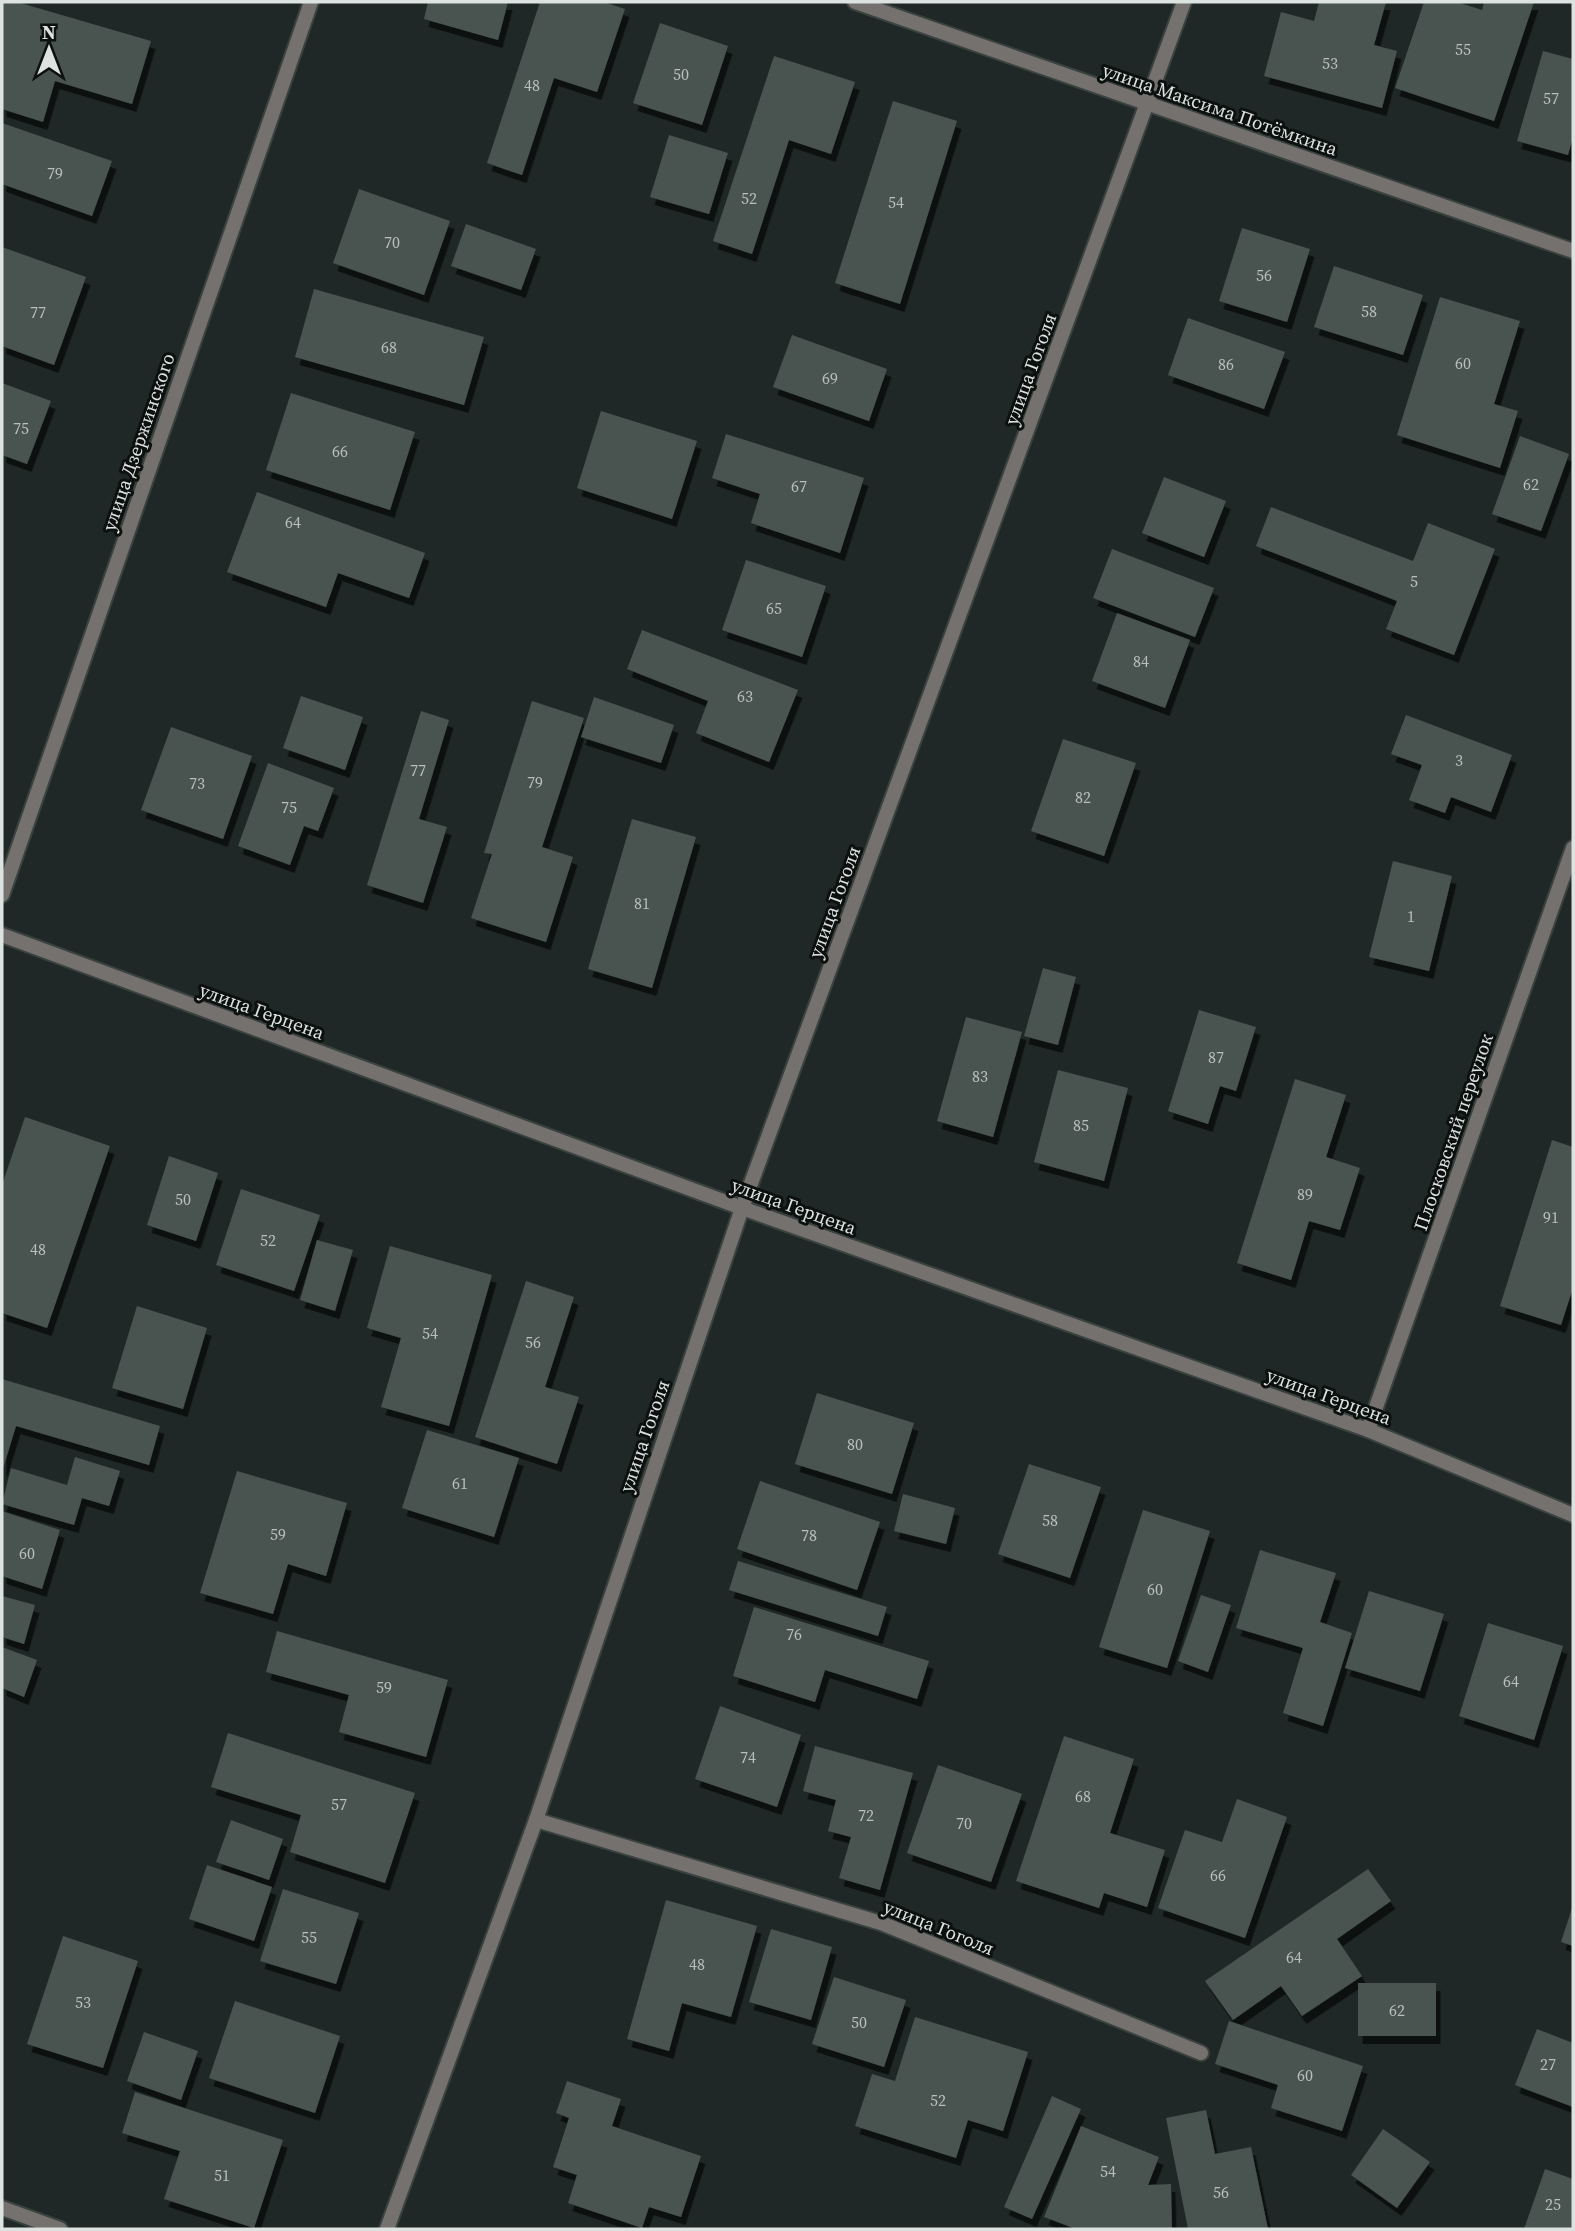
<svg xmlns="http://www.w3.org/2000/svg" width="1575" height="2231" font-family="'Source Serif 4',serif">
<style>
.building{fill:#495350;filter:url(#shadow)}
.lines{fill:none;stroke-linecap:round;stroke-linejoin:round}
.minor-casing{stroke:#3a4240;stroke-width:18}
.minor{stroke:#75716f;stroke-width:14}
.labels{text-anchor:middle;stroke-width:6;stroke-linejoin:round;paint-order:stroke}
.number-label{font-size:16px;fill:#b8bfbd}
.street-label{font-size:19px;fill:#dde3e1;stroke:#0c100f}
</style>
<defs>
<filter id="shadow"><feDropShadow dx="4.5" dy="8" stdDeviation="0" flood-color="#0009"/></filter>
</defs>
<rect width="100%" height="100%" fill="#1f2826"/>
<g class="building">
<path d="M2 2H17L151 41 132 104 55 81 43 122 2 109Z"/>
<path d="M428 2H508L498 40 424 19Z"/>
<path d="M540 2H604L625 9 597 92 554 78 522 175 487 163Z"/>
<path d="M1319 2H1386L1374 45 1397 51 1382 108 1264 76 1281 12 1314 21Z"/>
<path d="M1424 2H1457L1482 10 1484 2H1534L1494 121 1395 88Z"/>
<path d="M660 23 728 46 702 125 633 103Z"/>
<path d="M1543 51 1573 59V137L1568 155 1517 141Z"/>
<path d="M774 56 855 82 831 154 789 140 752 254 713 241Z"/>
<path d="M893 101 957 121 900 304 835 283Z"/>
<path d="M2 123 112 161 92 216 2 184Z"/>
<path d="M669 135 728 153 709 214 650 197Z"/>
<path d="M359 189 450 221 424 295 333 263Z"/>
<path d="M466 224 536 249 521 290 451 266Z"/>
<path d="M1242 228 1310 249 1287 322 1219 301Z"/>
<path d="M2 247 86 277 54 365 2 346Z"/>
<path d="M1334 266 1423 295 1403 355 1314 327Z"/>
<path d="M314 289 484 337 464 405 295 357Z"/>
<path d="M1440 297 1520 321 1494 404 1518 411 1500 468 1397 435Z"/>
<path d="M1188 318 1285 352 1264 409 1168 375Z"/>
<path d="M792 335 887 369 869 421 773 387Z"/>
<path d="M2 383 51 401 27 464 2 455Z"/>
<path d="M291 393 415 432 390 510 266 470Z"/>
<path d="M601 411 697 441 672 519 577 488Z"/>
<path d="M726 434 864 478 840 553 751 523 760 494 712 478Z"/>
<path d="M1520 436 1569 454 1541 531 1492 514Z"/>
<path d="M1164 477 1226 501 1204 557 1142 533Z"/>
<path d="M257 492 425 553 409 598 338 573 326 607 227 572Z"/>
<path d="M1271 507 1413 561 1428 523 1495 549 1454 655 1386 629 1397 601 1256 546Z"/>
<path d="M1112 549 1214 588 1195 637 1093 598Z"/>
<path d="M746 560 826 586 802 657 722 630Z"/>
<path d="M1117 613 1190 640 1165 708 1092 681Z"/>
<path d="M642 630 798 690 769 762 696 733 708 701 627 669Z"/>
<path d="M301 696 363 717 345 770 283 748Z"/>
<path d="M594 697 674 725 661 763 581 737Z"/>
<path d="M532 701 584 718 542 847 573 857 546 942 471 918 492 854 484 853Z"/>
<path d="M421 711 449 720 419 819 447 827 423 903 367 885Z"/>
<path d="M1406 715 1512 755 1491 812 1451 797 1445 813 1409 800 1422 765 1391 754Z"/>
<path d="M171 727 252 756 223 839 141 810Z"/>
<path d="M1063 739 1136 763 1104 856 1031 831Z"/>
<path d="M268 763 334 788 318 831 304 826 290 865 238 846Z"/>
<path d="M632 819 696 837 652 988 588 969Z"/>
<path d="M1393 861 1452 876 1429 971 1369 957Z"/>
<path d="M1043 968 1076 977 1058 1045 1024 1036Z"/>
<path d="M1199 1010 1256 1027 1236 1091 1220 1086 1208 1124 1168 1111Z"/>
<path d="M966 1017 1022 1032 993 1137 937 1121Z"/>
<path d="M1058 1070 1128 1088 1104 1181 1034 1162Z"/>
<path d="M1295 1079 1346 1095 1326 1157 1360 1168 1340 1230 1309 1221 1291 1280 1237 1263Z"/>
<path d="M25 1117 110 1146 47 1328 2 1313V1185Z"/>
<path d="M1552 1140 1573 1147V1288L1561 1325 1500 1306Z"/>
<path d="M169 1156 218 1173 196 1241 147 1225Z"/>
<path d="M241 1189 320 1215 294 1291 216 1265Z"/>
<path d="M317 1240 353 1250 335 1311 300 1300Z"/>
<path d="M390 1246 492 1275 449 1426 381 1407 401 1338 367 1328Z"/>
<path d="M526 1281 574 1297 545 1387 579 1397 557 1464 475 1437Z"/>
<path d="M137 1306 207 1328 183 1409 112 1388Z"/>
<path d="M2 1379 160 1426 149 1465 16 1426 2 1472Z"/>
<path d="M817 1393 914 1423 892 1494 795 1464Z"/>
<path d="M427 1430 519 1458 494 1537 402 1508Z"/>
<path d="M75 1457 120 1471 109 1506 82 1498 74 1525 2 1504 11 1468 67 1485Z"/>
<path d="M1029 1464 1101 1487 1070 1578 998 1554Z"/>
<path d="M237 1471 347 1503 326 1576 288 1564 273 1614 200 1593Z"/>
<path d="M760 1481 880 1522 857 1590 737 1549Z"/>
<path d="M903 1494 955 1508 946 1544 894 1531Z"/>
<path d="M1143 1510 1210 1531 1167 1668 1099 1647Z"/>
<path d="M2 1511 60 1530 42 1589 2 1576Z"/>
<path d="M1260 1550 1336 1573 1320 1622 1352 1633 1323 1726 1283 1713 1303 1648 1236 1628Z"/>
<path d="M738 1561 887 1607 878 1636 729 1590Z"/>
<path d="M1369 1591 1444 1614 1420 1691 1345 1668Z"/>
<path d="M1201 1595 1231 1605 1208 1672 1178 1661Z"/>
<path d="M2 1596 35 1605 24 1644 2 1637Z"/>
<path d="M754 1607 929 1661 917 1699 825 1670 815 1702 733 1676Z"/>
<path d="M1488 1623 1563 1646 1534 1740 1459 1716Z"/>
<path d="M277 1631 448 1680 426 1757 339 1732 349 1695 266 1672Z"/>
<path d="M2 1647 37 1660 24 1697 2 1688Z"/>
<path d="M720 1706 801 1735 777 1807 695 1779Z"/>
<path d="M228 1733 415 1793 385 1883 290 1852 301 1815 211 1787Z"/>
<path d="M1064 1736 1134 1759 1110 1833 1165 1850 1147 1907 1104 1893 1099 1908 1016 1881Z"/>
<path d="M815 1746 913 1773 880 1890 839 1878 851 1837 828 1831 836 1800 803 1791Z"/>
<path d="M938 1765 1022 1794 991 1882 907 1853Z"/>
<path d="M1237 1799 1287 1817 1245 1938 1158 1908 1185 1830 1222 1842Z"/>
<path d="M231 1820 283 1839 269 1880 216 1862Z"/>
<path d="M207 1865 272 1887 254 1941 189 1919Z"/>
<path d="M1368 1869 1391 1901 1337 1939 1362 1976 1302 2016 1281 1986 1233 2020 1205 1981Z"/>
<path d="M283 1889 359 1913 336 1984 260 1961Z"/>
<path d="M666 1900 757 1926 731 2017 682 2003 669 2051 627 2039Z"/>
<path d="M1573 1905V1946L1561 1942Z"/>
<path d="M771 1929 832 1947 811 2020 749 2002Z"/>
<path d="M63 1936 138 1961 103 2068 27 2044Z"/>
<path d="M834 1977 906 2000 884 2067 812 2044Z"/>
<rect x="1358" y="1983" width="78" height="53"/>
<path d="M235 2001 340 2036 315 2113 209 2078Z"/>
<path d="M915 2017 1028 2052 1003 2131 968 2120 956 2158 855 2126 872 2074 895 2081Z"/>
<path d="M1229 2021 1363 2066 1342 2131 1271 2108 1278 2085 1215 2064Z"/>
<path d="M1537 2029 1573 2043V2107L1515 2085Z"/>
<path d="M144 2032 198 2051 181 2100 127 2081Z"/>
<path d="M567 2081 621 2099 612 2126 701 2156 681 2217 649 2207 642 2228 568 2203 577 2175 553 2167 569 2118 556 2113Z"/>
<path d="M135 2092 283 2140 254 2228 164 2199 180 2151 122 2133Z"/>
<path d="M1052 2096 1081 2109 1032 2219 1004 2207Z"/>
<path d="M1206 2110 1215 2154 1251 2147 1268 2229H1188L1166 2118Z"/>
<path d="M1081 2126 1159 2157 1148 2185 1171 2184 1172 2229H1076L1044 2217Z"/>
<path d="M1383 2129 1430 2162 1397 2208 1351 2175Z"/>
<path d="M1545 2169 1573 2179V2229H1524Z"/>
</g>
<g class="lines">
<g class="minor-casing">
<g id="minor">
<path d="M855 2 1573 251"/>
<path d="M2 895 311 2"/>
<path d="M2 935 742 1208 1368 1430 1573 1515"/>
<path d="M1368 1430 1573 848"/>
<path d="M536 1820 881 1923 1201 2053"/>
<path d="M2 2208 60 2229"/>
<path d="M387 2229 536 1820 742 1208 1184 2"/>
</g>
</g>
<use href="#minor" class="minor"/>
</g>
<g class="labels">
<g class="number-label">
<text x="1463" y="55">55</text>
<text x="1330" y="69">53</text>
<text x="681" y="80">50</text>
<text x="532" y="91">48</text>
<text x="1551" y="104">57</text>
<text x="55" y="179">79</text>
<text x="749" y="204">52</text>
<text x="896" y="208">54</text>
<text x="392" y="248">70</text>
<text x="1264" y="281">56</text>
<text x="1369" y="317">58</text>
<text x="38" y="318">77</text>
<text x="389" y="353">68</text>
<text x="1463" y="369">60</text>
<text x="1226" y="370">86</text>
<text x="830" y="384">69</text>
<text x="21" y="434">75</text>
<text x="340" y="457">66</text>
<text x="1531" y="490">62</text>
<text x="799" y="492">67</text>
<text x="293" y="528">64</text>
<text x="1414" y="587">5</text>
<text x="774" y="614">65</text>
<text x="1141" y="667">84</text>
<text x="745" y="702">63</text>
<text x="1459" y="766">3</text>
<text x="418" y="776">77</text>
<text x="535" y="788">79</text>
<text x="197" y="789">73</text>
<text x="1083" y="803">82</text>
<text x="289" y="813">75</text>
<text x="642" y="909">81</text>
<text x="1411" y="922">1</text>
<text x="1216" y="1063">87</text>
<text x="980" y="1082">83</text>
<text x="1081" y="1131">85</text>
<text x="1305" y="1200">89</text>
<text x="183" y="1205">50</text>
<text x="1551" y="1223">91</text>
<text x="268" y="1246">52</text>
<text x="38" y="1255">48</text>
<text x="430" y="1339">54</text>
<text x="533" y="1348">56</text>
<text x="855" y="1450">80</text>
<text x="460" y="1489">61</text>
<text x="1050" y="1526">58</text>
<text x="278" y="1540">59</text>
<text x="809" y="1541">78</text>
<text x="27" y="1559">60</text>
<text x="1155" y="1595">60</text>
<text x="794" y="1640">76</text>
<text x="1511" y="1687">64</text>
<text x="384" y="1693">59</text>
<text x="748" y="1763">74</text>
<text x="1083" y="1802">68</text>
<text x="339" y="1810">57</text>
<text x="866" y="1821">72</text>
<text x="964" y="1829">70</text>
<text x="1218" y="1881">66</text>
<text x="309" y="1943">55</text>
<text x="1294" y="1963">64</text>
<text x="697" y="1970">48</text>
<text x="83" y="2008">53</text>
<text x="1397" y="2016">62</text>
<text x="859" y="2028">50</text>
<text x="1548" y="2070">27</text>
<text x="1305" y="2081">60</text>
<text x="938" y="2106">52</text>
<text x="1108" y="2177">54</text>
<text x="222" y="2181">51</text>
<text x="1221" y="2198">56</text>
<text x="1553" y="2210">25</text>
</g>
<g class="street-label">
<text transform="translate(1220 109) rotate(19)" y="7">улица Максима Потёмкина</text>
<text transform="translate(1030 369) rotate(-70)" y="7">улица Гоголя</text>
<text transform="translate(138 442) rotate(-71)" y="7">улица Дзержинского</text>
<text transform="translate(834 902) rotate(-70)" y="7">улица Гоголя</text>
<text transform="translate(262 1011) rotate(20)" y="7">улица Герцена</text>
<text transform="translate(1453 1132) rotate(-71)" y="7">Плосковский переулок</text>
<text transform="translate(794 1206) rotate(20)" y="7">улица Герцена</text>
<text transform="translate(1329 1396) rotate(20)" y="7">улица Герцена</text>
<text transform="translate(644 1436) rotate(-71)" y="7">улица Гоголя</text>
<text transform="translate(939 1927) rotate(22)" y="7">улица Гоголя</text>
</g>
</g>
<rect width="1575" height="2231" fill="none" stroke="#dde3e1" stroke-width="7"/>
<g transform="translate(49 49)" stroke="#0c100f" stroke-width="5" paint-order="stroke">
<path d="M0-5L12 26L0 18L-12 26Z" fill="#dde3e1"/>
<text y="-10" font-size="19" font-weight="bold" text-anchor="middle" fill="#dde3e1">N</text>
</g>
</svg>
